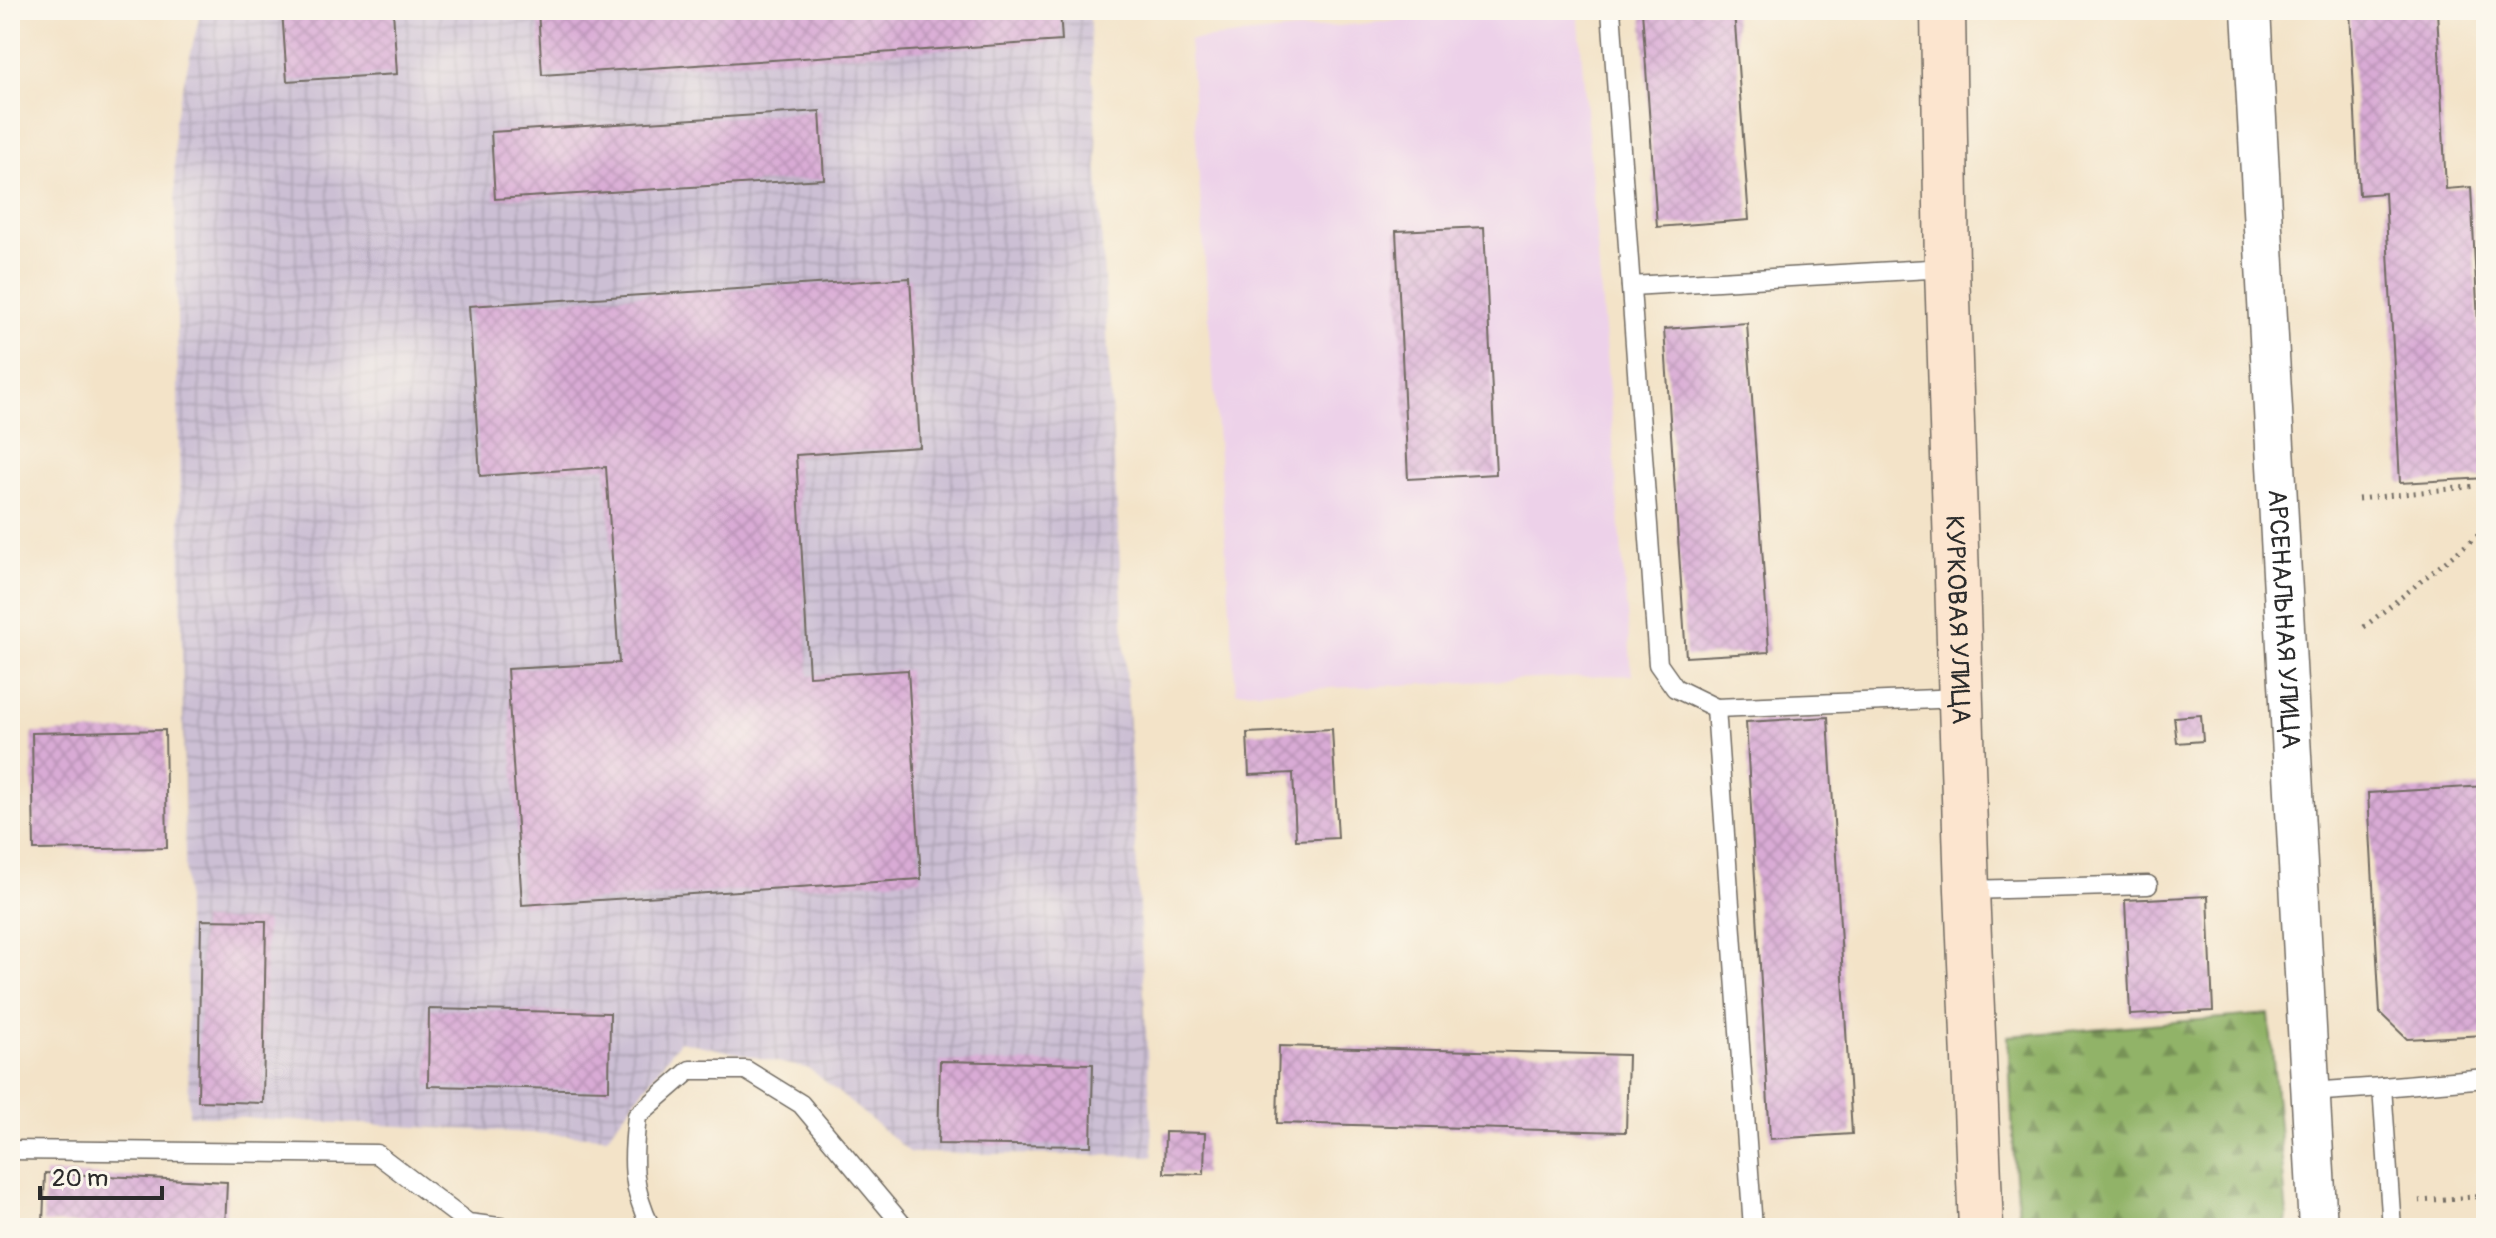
<svg xmlns="http://www.w3.org/2000/svg" width="2496" height="1238" font-family="Pangolin,sans-serif">
<style>
.built{fill:#edd1e9}
.industrial{fill:url(#industrial-grid)}
.forest{fill:url(#forest-firs);stroke:#5e6f4a;stroke-width:2}
.building{fill:url(#building-cross-hatch)}
.lines{fill:none;stroke-linecap:round;stroke-linejoin:round}
.lane-casing{stroke:#716b62;stroke-width:21}
.street-casing{stroke:#716b62;stroke-width:41}
.secondary-casing{stroke:#716b62;stroke-width:47}
.path{stroke:#716b62;stroke-width:5;stroke-dasharray:2 6;stroke-linecap:butt}
.lane{stroke:#fff;stroke-width:18}
.street{stroke:#fff;stroke-width:38}
.secondary{stroke:#fce5cf;stroke-width:44}
.labels{text-anchor:middle;stroke-width:8;stroke-linejoin:round;paint-order:stroke}
.street-label{font-size:26px;fill:#2b2b2b;stroke:#fbf7ec}
</style>
<defs>
<pattern id="industrial-grid" width="8" height="8" patternUnits="userSpaceOnUse" patternTransform="scale(2)"><rect width="8" height="8" fill="#ccbfd4"/><path d="M0 4h8M4 0v8" fill="none" stroke="#afa4b6"/></pattern>
<pattern id="forest-firs" width="22" height="20" patternUnits="userSpaceOnUse" patternTransform="scale(2)"><rect width="22" height="20" fill="#91b368"/><path d="M5 1l3.5 6h-7zM16 11l3.5 6h-7z" fill="#779256"/></pattern>
<pattern id="building-cross-hatch" width="8" height="8" patternUnits="userSpaceOnUse" patternTransform="scale(2)"><rect width="8" height="8" fill="#d9abd5"/><path d="M0 0l8 8M0 8l8-8" fill="none" stroke="#ba93b7"/></pattern>
</defs>
<rect width="100%" height="100%" fill="#fbf7ec"/>
<filter id="ink" filterUnits="userSpaceOnUse"><feTurbulence type="fractalNoise" baseFrequency=".0125" numOctaves="2"/><feDisplacementMap in="SourceGraphic" scale="16" xChannelSelector="R" yChannelSelector="G"/><feConvolveMatrix kernelMatrix="1 2 1 2 8 2 1 2 1" color-interpolation-filters="sRGB"/></filter>
<filter id="wash" filterUnits="userSpaceOnUse"><feTurbulence type="fractalNoise" baseFrequency=".006" numOctaves="4" result="noise"/><feDisplacementMap in="SourceGraphic" scale="32" xChannelSelector="R" yChannelSelector="G"/><feGaussianBlur stdDeviation="1.8" result="paint"/><feColorMatrix in="noise" values="0 0 0 0 0 0 0 0 0 0 0 0 0 0 0 0 0 1.4 0 .05"/><feComposite in="paint" operator="in"/></filter>
<g filter="url(#wash)">
<rect width="100%" height="100%" fill="#f3e3c8"/>
<path class="built" d="M1508 10H1578L1632 675 1236 692 1189 40Z"/>
<path class="industrial" d="M201 10H1089L1153 1156 911 1153 810 1069 680 1041 607 1137 189 1115 174 122Z"/>
<path class="forest" d="M2269 1014 2287 1217 2285 1228H2023L2020 1221 2015 1178 2008 1036Z"/>
<g id="blocks">
<g class="building">
<path d="M282 10H393L397 74 287 81Z"/>
<path d="M538 10H1060L1062 41 542 75Z"/>
<path d="M1642 10H1734L1749 220 1657 227Z"/>
<path d="M2350 10H2437L2446 189 2471 187 2486 478 2400 483 2385 193 2359 195Z"/>
<path d="M820 111 824 179 495 199 491 132Z"/>
<path d="M1484 227 1496 474 1408 479 1396 231Z"/>
<path d="M910 278 920 447 796 455 809 676 908 670 921 879 522 905 507 669 619 663 606 467 480 476 469 306Z"/>
<path d="M1747 323 1769 652 1686 657 1664 329Z"/>
<path d="M2201 715 2203 741 2177 743 2174 717Z"/>
<path d="M1828 717 1852 1134 1770 1139 1746 722Z"/>
<path d="M1332 729 1338 838 1296 840 1293 773 1249 775 1247 733Z"/>
<path d="M165 730 167 848 34 850 32 733Z"/>
<path d="M2486 786V1035L2407 1039 2380 1013 2368 793Z"/>
<path d="M2208 896 2213 1011 2130 1015 2125 900Z"/>
<path d="M201 920 266 921 263 1103 198 1101Z"/>
<path d="M429 1009 610 1013 609 1090 428 1086Z"/>
<path d="M1279 1046 1628 1055 1626 1132 1277 1123Z"/>
<path d="M940 1061 1093 1064 1091 1146 938 1144Z"/>
<path d="M1165 1132 1205 1133 1204 1174 1164 1173Z"/>
<path d="M45 1173 227 1182 225 1228 43 1223Z"/>
</g>
</g>
</g>
<g filter="url(#ink)">
<use href="#blocks" fill-opacity="0" stroke="#716b62" stroke-width="2"/>
<g class="lines">
<g class="lane-casing">
<g id="lane">
<path d="M1611 10 1658 664 1675 688 1716 708 1753 1228"/>
<path d="M1631 286 1947 268"/>
<path d="M1716 708 1961 698"/>
<path d="M1967 890 2148 885"/>
<path d="M2382 1087 2486 1078"/>
<path d="M2310 1092 2382 1087 2392 1228"/>
<path d="M10 1150 377 1154 468 1223 507 1228"/>
<path d="M651 1228C631 1188 632 1160 637 1116L690 1070H746L801 1104 905 1228"/>
</g>
</g>
<g class="street-casing">
<g id="street">
<path id="s1" d="M2251 10 2318 1228"/>
</g>
</g>
<g class="secondary-casing">
<g id="secondary">
<path id="s2" d="M1943 10 1947 268 1967 890 1981 1228"/>
</g>
</g>
<g class="path">
<path d="M2358 499 2486 485"/>
<path d="M2364 627 2486 529"/>
<path d="M2419 1201 2486 1196"/>
</g>
<use href="#lane" class="lane"/>
<use href="#street" class="street"/>
<use href="#secondary" class="secondary"/>
</g>
</g>
<g class="labels">
<g class="street-label">
<text dy="9" stroke="none"><textPath href="#s2" startOffset="610">КУРКОВАЯ УЛИЦА</textPath></text>
<text dy="9" stroke="none"><textPath href="#s1" startOffset="610">АРСЕНАЛЬНАЯ УЛИЦА</textPath></text>
</g>
</g>
<rect width="2496" height="1238" fill="none" stroke="#fbf7ec" stroke-width="40"/>
<path d="M40 1186v12h122v-12" fill="none" stroke="#2b2b2b" stroke-width="4"/>
<text x="52" y="1186" font-size="24" fill="#2b2b2b" stroke="#fbf7ec" stroke-width="6" paint-order="stroke">20 m</text>
</svg>
